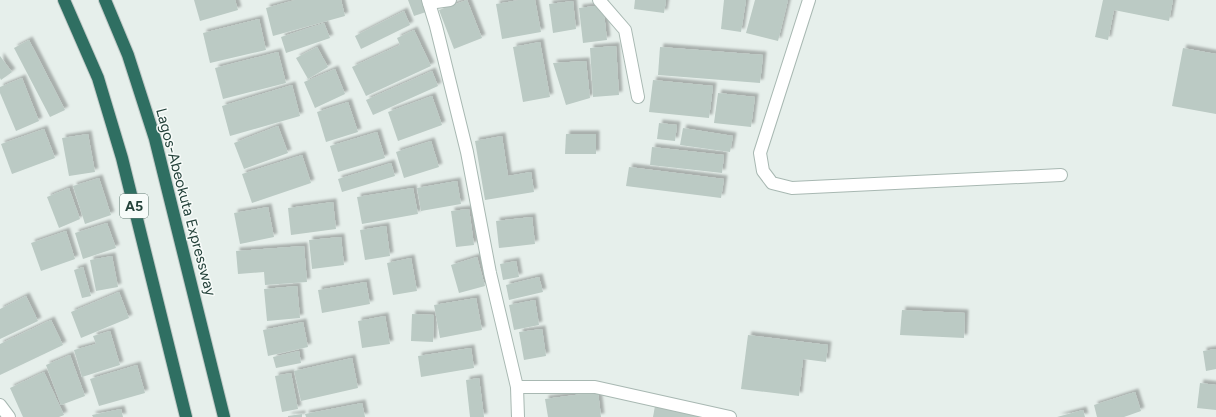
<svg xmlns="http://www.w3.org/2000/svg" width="1216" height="417" font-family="Figtree,sans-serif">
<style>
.building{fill:#bbcac4;filter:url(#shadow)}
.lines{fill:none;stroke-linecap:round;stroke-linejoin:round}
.street-casing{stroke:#a8b8b2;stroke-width:14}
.highway-casing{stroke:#c2cac8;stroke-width:14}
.street{stroke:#fff;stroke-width:12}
.highway{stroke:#2f6f62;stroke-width:12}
.labels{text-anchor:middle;stroke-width:3;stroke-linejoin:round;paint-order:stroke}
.shield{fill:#f7fbf9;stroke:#637a73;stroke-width:1}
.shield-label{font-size:14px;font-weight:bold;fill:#24423a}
.street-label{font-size:15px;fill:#24423a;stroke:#f7fbf9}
</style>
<defs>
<filter id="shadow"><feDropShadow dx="3.5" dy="-3.5" stdDeviation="1" flood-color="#0004"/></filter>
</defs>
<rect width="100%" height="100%" fill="#e6efeb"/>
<g class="building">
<path d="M194 0H235L238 10 200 21Z"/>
<path d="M295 0H341L345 16 273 36 266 8Z"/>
<path d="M408 0H425L429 11 414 16Z"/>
<path d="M467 0 482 38 454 49 439 10Z"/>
<path d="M519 0H535L541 32 502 39 496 4Z"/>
<path d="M635 0H666L664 13 634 9Z"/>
<path d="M724 0H746L741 32 721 29Z"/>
<path d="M755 0H788L778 41 746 33Z"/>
<path d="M1103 0H1173L1169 21 1114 10 1108 40 1095 37Z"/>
<path d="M573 1 576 29 553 33 549 4Z"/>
<path d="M603 5 607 40 583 43 579 8Z"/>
<path d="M404 11 410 25 361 49 355 36Z"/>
<path d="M259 19 266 50 210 63 203 33Z"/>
<path d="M324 23 330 38 286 53 281 37Z"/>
<path d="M414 30 431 66 366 96 352 67 400 45 397 38Z"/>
<path d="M29 40 65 110 50 117 14 48Z"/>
<path d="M540 42 550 97 523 102 513 47Z"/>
<path d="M616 46 619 95 593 97 590 48Z"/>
<path d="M317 47 328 67 308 79 296 58Z"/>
<path d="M660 47 763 55 760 83 658 75Z"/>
<path d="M1183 48 1216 54V114L1172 106Z"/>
<path d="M278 52 286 83 223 99 215 68Z"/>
<path d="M0 56 12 72 1 80 0 78Z"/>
<path d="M586 61 590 98 566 105 553 63Z"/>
<path d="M335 69 345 94 315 108 304 82Z"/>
<path d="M432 71 438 86 373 115 366 100Z"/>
<path d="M22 78 39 121 16 131 0 93V87Z"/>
<path d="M653 80 713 86 709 118 649 112Z"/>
<path d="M292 85 300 116 230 136 222 106Z"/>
<path d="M718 93 755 97 751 127 714 123Z"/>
<path d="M432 96 442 125 398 141 388 112Z"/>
<path d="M348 102 358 132 326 142 317 112Z"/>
<path d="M659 123 677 125 675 141 657 139Z"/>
<path d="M278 126 288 153 244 169 234 143Z"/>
<path d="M683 128 733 136 730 152 680 145Z"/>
<path d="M44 129 55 158 12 174 1 144Z"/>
<path d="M377 132 385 158 338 172 330 146Z"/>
<path d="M88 134 95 172 69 176 62 138Z"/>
<path d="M566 134H596V154H565Z"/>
<path d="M502 136 508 176 531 172 534 192 485 200 475 141Z"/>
<path d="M431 141 439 167 404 178 396 152Z"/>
<path d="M652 147 724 155 722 173 650 165Z"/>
<path d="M302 155 311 183 252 203 242 174Z"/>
<path d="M391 163 395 176 342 192 338 179Z"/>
<path d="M629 167 724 179 721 198 626 186Z"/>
<path d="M99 178 111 215 85 224 73 186Z"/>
<path d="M457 181 461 204 421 211 417 188Z"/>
<path d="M69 188 80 219 59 228 47 197Z"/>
<path d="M413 188 418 214 362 224 357 197Z"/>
<path d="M333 202 336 229 291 235 288 208Z"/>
<path d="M268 207 274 237 240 244 234 213Z"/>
<path d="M469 209 474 245 456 247 451 211Z"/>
<path d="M532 217 535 244 499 248 496 221Z"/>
<path d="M107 223 116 248 83 259 75 233Z"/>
<path d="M386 226 390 256 365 260 360 230Z"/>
<path d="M66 231 75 259 41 271 31 243Z"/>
<path d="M341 237 344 265 312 269 309 240Z"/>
<path d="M304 246 307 282 265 285 264 272 238 274 236 251Z"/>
<path d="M112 256 118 287 96 291 90 260Z"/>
<path d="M477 257 485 286 459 293 451 265Z"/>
<path d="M411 258 417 291 393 295 387 263Z"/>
<path d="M516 261 519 277 503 280 500 264Z"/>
<path d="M83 267 91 296 82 298 74 270Z"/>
<path d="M539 277 543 292 509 300 506 285Z"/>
<path d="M366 282 370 304 322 313 318 290Z"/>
<path d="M297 286 300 318 267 321 264 289Z"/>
<path d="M119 292 129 318 81 338 71 312Z"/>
<path d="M26 296 38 321 0 339V309Z"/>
<path d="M476 298 482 330 440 338 434 305Z"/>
<path d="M535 300 539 325 514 330 509 305Z"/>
<path d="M902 310 965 313 964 338 900 335Z"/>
<path d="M412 314 434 315 433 342 411 341Z"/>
<path d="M385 316 390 344 362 348 358 321Z"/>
<path d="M51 320 63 345 0 375V344Z"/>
<path d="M303 322 308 347 268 356 263 330Z"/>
<path d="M542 329 546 356 524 360 519 332Z"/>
<path d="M110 331 120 365 82 377 74 350 96 344 93 336Z"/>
<path d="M748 335 828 345 826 362 803 359 799 396 741 389Z"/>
<path d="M471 348 474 368 421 377 418 356Z"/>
<path d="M1216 349V369L1206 371 1203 351Z"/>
<path d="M299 351 301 363 276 368 273 357Z"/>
<path d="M70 355 85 396 61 405 46 365Z"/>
<path d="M352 358 358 388 301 401 294 371Z"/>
<path d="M137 365 145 393 99 406 90 379Z"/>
<path d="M44 372 64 415 59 417H23L10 388Z"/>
<path d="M291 373 298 409 282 412 275 376Z"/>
<path d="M479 378 484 417H470L466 380Z"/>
<path d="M1200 383 1216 385V410L1197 408Z"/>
<path d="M598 392 601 417H548L545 399Z"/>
<path d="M1135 392 1141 411 1124 417H1097L1094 405Z"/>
<path d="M362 403 365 417H306L305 414Z"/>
<path d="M655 406 702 417H653Z"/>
<path d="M121 409 123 417H93L92 415Z"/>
<path d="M1083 410 1085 417H1057Z"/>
<path d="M302 414V417H288V416Z"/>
</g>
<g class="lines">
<g class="street-casing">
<g id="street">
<path d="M428 0 436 26 467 152 490 273 517 387 518 417"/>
<path d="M599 0 625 30 638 97"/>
<path d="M809 0 760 153 763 171 772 183 792 188 1061 175"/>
<path d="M429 3 450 0"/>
<path d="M517 387H595L730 417"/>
<path d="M0 405 9 417"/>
</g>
</g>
<g class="highway-casing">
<g id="highway">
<path d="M64 0 98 78 122 158 186 417"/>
<path d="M105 0 128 55 155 139 224 417"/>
</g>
</g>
<use href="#street" class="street"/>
<use href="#highway" class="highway"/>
</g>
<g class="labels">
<rect class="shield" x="120" y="194" width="28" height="24" rx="3"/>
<g class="shield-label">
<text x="134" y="211">A5</text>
</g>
<g class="street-label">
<text transform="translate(186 202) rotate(75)" y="5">Lagos-Abeokuta Expressway</text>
</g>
</g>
</svg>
